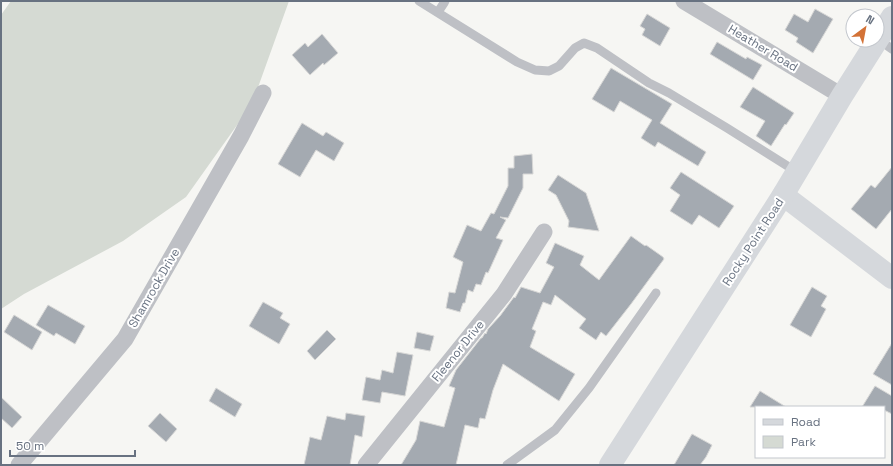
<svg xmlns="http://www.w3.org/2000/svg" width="893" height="466" font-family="'Space Grotesk',sans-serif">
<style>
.green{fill:#d5dad3}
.building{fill:#a4aab1;stroke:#d7d7d6}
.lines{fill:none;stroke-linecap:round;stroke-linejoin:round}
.lane{stroke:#bec0c5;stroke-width:9}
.street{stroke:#bec0c5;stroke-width:17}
.secondary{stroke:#d5d8dc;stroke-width:22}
.labels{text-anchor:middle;stroke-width:4;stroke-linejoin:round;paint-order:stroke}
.street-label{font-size:12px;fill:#687281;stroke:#fff}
</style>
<rect width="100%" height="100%" fill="#f6f6f3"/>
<path class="green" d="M11 1H289L252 104 186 197 123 241 24 294 1 309V15Z"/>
<g class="building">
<path d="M815 9 833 19 813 53 796 42 798 38 785 30 794 14 808 22Z"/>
<path d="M647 14 670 28 660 46 642 35 645 29 640 26Z"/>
<path d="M322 34 338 53 324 65 323 63 310 75 292 55 305 43 308 47Z"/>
<path d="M717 42 746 59 747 57 762 65 753 80 710 54Z"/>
<path d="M611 68 672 104 660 123 706 152 698 166 658 142 655 147 641 138 652 120 620 101 614 112 592 99Z"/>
<path d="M753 87 794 113 786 125 785 124 771 146 756 136 765 121 740 107Z"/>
<path d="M302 123 323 136 326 132 344 143 334 161 316 150 300 177 278 164Z"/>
<path d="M532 154 533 174H523V188L508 218 500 217 506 220 496 238 503 240 488 273 486 272 481 285 476 284 473 292 468 290 465 303H463L460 312 446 308 449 292 455 293 463 262 453 257 467 225 481 231 491 213 494 214 508 186V168H514V156Z"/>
<path d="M892 167V209L876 229 851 209 871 185 875 188Z"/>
<path d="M681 172 734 206 719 228 699 215 692 225 670 211 680 195 670 188Z"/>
<path d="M558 175 586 193 599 231 568 227 569 221 556 195 548 190Z"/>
<path d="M631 236 645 246 646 245 663 257 664 259 631 304 606 336 601 332 596 340 579 328 586 319 555 295 551 305 543 302 532 329 536 331 530 347 575 374 559 401 503 364 493 390 485 419 480 418 478 428 465 425 456 465H401L416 440 420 421 444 427 455 388 449 386 456 370 481 338H482L485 333 486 334 488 329 500 316 514 297 515 298 521 287 540 293 554 267 546 263 555 243 584 256 580 265 599 280Z"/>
<path d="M812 287 827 296 821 306 826 309 811 337 790 325Z"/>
<path d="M263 302 283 313 280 318 290 324 279 344 249 326Z"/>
<path d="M48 305 85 326 75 344 56 333 54 336 36 325Z"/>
<path d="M14 315 42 332 32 350 4 332Z"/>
<path d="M327 330 336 339 315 360 307 351Z"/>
<path d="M417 332 434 336 430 351 414 348Z"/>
<path d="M892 343V385L873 374Z"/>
<path d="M397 352 413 355 405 396 382 392 380 403 362 400 366 377 380 380 382 370 393 373Z"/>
<path d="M875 386 892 396V414L884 410V407H862Z"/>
<path d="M216 388 242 404 235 417 209 401Z"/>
<path d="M760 391 786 407H750Z"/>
<path d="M1 397 22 417 12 428 1 418Z"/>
<path d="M160 413 177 429 166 442 148 426Z"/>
<path d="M346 413 365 416 362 437 355 435 350 465H304L310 437 321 440 327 416 345 420Z"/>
<path d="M692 434 712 445 706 457 700 465H674Z"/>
</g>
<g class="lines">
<g class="lane">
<path d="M419 1 517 62 535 70 549 71 559 66 575 48 584 43 597 48 649 83 669 93 727 128 797 172"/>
<path d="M438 12 444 3 445 1"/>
<path d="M878 39 892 49"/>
<path d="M507 465 555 430 589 388 656 293"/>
</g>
<g class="street">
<path d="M684 1 842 96"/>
<path d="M19 465 125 339 241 136 263 93"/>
<path d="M366 465 504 294 544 232"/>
</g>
<g class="secondary">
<path d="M783 195 892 278"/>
<path d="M610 465 783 195 842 96 892 17"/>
</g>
</g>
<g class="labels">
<g class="street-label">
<text transform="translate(763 48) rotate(31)" y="4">Heather Road</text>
<text transform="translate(753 242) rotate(-57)" y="4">Rocky Point Road</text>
<text transform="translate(154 288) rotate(-60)" y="4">Shamrock Drive</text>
<text transform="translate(458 351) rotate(-51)" y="4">Fleenor Drive</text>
</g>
</g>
<rect width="893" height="466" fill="none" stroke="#687281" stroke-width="4"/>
<rect x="755" y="406" width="130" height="52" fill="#ffffff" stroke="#c3c7cd"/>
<rect x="763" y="419" width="20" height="6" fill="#d5d8dc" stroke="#c3c7cd"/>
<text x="791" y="426" font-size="12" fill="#687281">Road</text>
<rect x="763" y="436" width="20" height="12" fill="#d5dad3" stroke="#c3c7cd"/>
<text x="791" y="446" font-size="12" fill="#687281">Park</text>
<g transform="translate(865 28) rotate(32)"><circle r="19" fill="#ffffff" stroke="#c3c7cd"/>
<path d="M0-3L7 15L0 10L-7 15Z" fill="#d37236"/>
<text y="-6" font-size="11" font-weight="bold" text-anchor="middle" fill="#687281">N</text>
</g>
<path d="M10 450v6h125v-6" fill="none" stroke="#687281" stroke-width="2"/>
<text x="16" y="450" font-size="12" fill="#687281" stroke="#ffffff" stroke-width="3" paint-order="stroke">50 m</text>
</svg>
